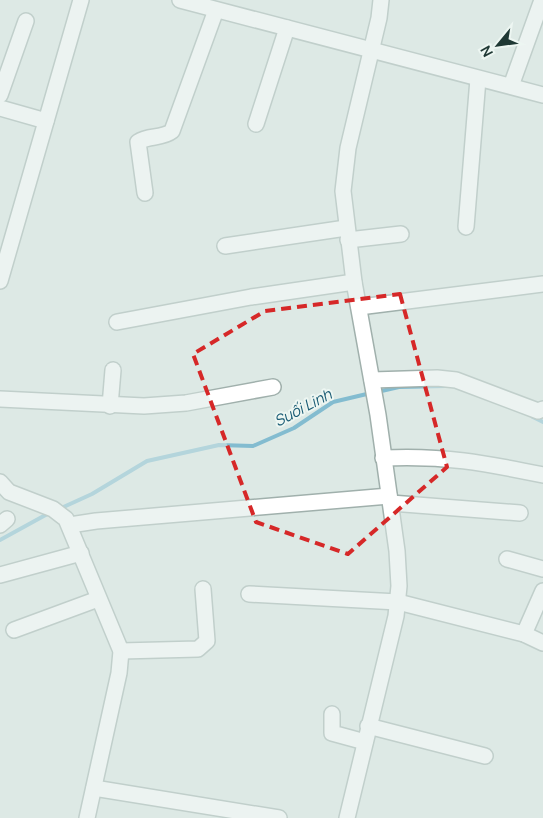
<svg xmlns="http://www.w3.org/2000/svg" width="543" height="818" font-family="Manrope,sans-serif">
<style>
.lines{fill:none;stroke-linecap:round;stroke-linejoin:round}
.stream{stroke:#83bcd0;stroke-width:4}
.minor-casing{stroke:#a0b0ac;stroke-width:18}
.minor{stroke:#fff;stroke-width:15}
.marked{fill:none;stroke:#d62828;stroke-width:4;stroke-dasharray:10 6;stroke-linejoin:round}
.labels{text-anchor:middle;stroke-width:4;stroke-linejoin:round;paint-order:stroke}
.water-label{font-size:15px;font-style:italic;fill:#195b74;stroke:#edf6f2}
</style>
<rect width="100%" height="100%" fill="#dde9e5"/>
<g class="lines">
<g class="stream">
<path d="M377 392 399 387 445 386"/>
<path d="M533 417 543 422"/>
<path d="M59 509 92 494 147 461 219 445 253 446 294 428 333 402 371 393"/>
<path d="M0 540 51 512"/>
</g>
<g class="minor-casing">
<g id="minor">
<path d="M180 0 543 95"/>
<path d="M511 86 542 0"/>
<path d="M0 95 26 21"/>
<path d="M0 108 46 121"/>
<path d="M256 124 287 28"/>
<path d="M145 193 138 142C149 135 162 139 172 131L216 10"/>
<path d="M466 227 478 79"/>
<path d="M348 240 401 234"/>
<path d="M225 246 346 228"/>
<path d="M0 281 81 0"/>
<path d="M359 307 543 284"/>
<path d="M117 322 251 297 354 282"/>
<path d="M372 380 437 378 456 380 538 411 543 409"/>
<path d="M0 399 144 406 186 403 273 387"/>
<path d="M110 406 113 370"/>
<path d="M383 458C443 455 485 463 543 475"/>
<path d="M0 482 9 492 53 509 66 519 121 651 119 673 87 818"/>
<path d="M391 503 520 513"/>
<path d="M0 525 7 519"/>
<path d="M70 525 96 521 389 496"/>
<path d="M507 559 543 569"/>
<path d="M0 575 81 553"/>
<path d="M249 594 398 602 524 634 543 643"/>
<path d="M14 630 98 599"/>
<path d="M524 634 543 591"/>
<path d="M121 651 198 649 207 641 203 589"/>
<path d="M332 714V733L365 742"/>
<path d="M368 726 485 756"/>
<path d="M94 788 279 818"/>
<path d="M347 818 396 616 399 586 397 551 378 415 354 282 343 191 348 148 379 18 381 0"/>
</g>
</g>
<use href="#minor" class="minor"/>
</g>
<path d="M0 0H543V818H0ZM400 294 447 467 348 554 256 522 193 354 265 311Z" fill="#dde9e5" fill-opacity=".55" fill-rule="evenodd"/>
<path class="marked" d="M400 294 447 467 348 554 256 522 193 354 265 311Z"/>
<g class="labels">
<g class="water-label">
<text transform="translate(303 408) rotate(-28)" y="5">Suối Linh</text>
</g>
</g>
<g transform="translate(498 45) rotate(241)" stroke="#edf6f2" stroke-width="4" paint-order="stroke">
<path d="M0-4L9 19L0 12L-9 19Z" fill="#1f3834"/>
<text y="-8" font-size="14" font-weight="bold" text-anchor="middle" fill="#1f3834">N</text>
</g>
</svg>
